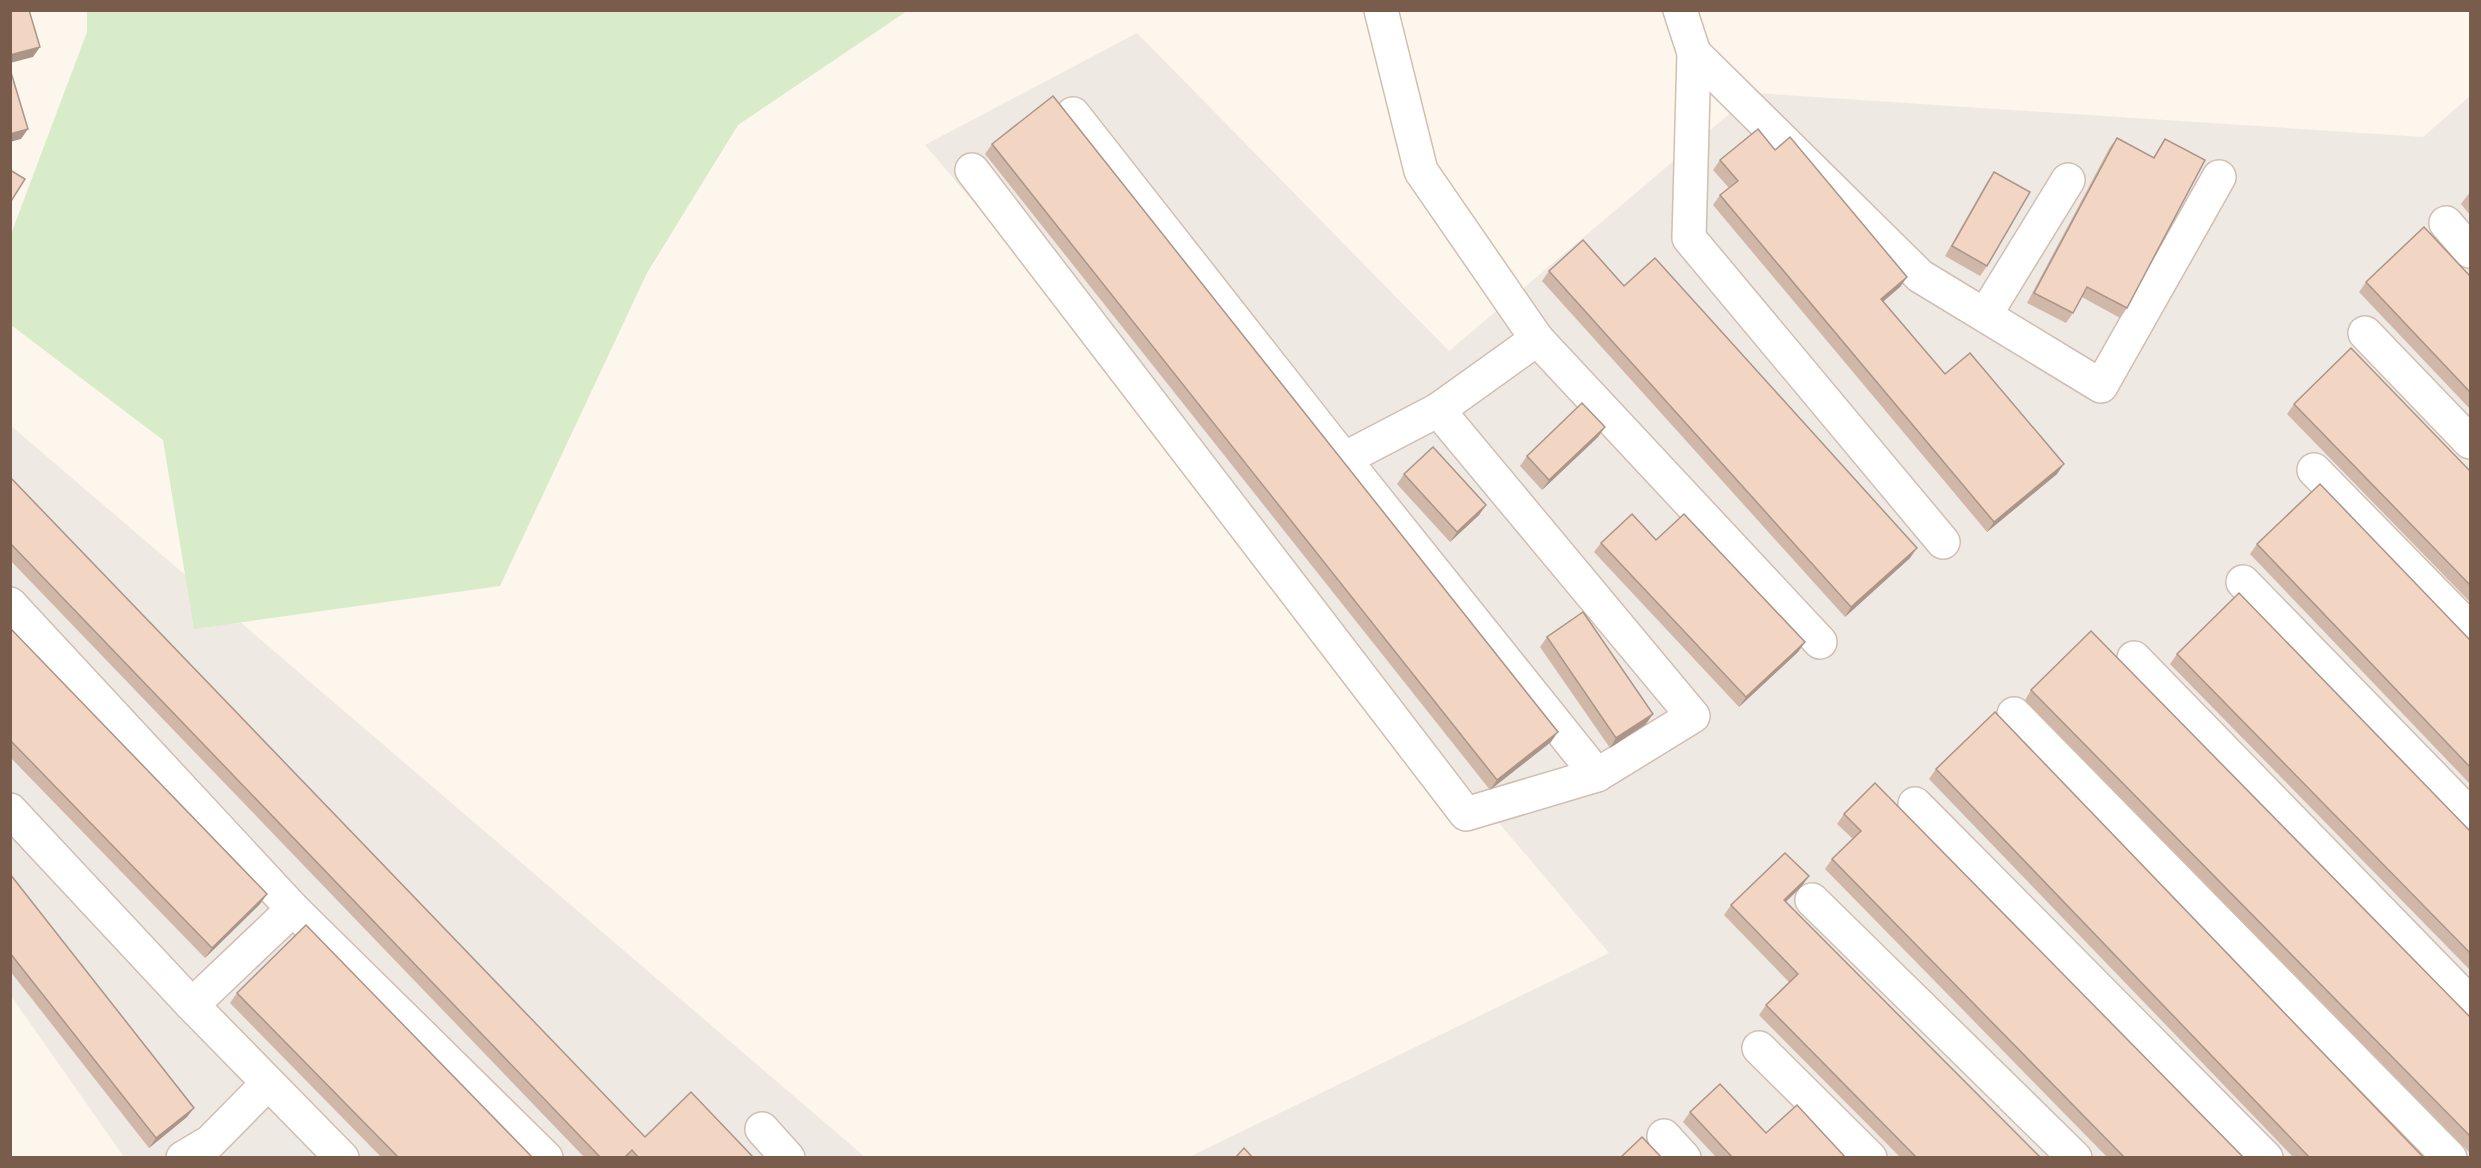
<svg xmlns="http://www.w3.org/2000/svg" width="2481" height="1168" font-family="'Exo 2',sans-serif">
<style>
.industrial{fill:#efe9e4}
.green{fill:#d8ecc9}
.lines{fill:none;stroke-linecap:round;stroke-linejoin:round}
.minor-casing{stroke:#d1beb0;stroke-width:36}
.minor{stroke:#fff;stroke-width:33}
.wall{fill:#d1b7a8}
.shaded-wall{fill:#aa9588}
.building{fill:#f3d5c3;stroke:#aa9588;stroke-width:1.5}
</style>
<rect width="100%" height="100%" fill="#fdf6ec"/>
<g class="industrial">
<path d="M1137 33 1449 351 1754 93 2423 137 2470 96V1157H1189L1609 953 925 145Z"/>
<path d="M10 425 865 1157H124L11 996Z"/>
</g>
<path class="green" d="M87 11V10L907 11 738 125 647 273 500 586 194 629 163 440 11 325V234L87 32Z"/>
<g class="lines">
<g class="minor-casing">
<g id="minor">
<path d="M1381 10 1421 171 1537 339"/>
<path d="M1680 10 1694 53 1689 238 1943 542"/>
<path d="M1694 53 1920 276 2101 386 2219 177"/>
<path d="M1073 114 1344 459 1597 775"/>
<path d="M972 170 1466 814 1597 775 1693 716 1438 410"/>
<path d="M2446 223 2470 251"/>
<path d="M1985 315 2068 180"/>
<path d="M2365 333 2470 442"/>
<path d="M1344 459 1438 410 1537 339 1820 642"/>
<path d="M2314 470 2470 629"/>
<path d="M2243 582 2470 815"/>
<path d="M10 604 293 909 546 1158"/>
<path d="M2134 658 2470 1003"/>
<path d="M2014 714 2450 1158"/>
<path d="M1915 804 2266 1158"/>
<path d="M10 810 192 1005 342 1158"/>
<path d="M1812 900 2075 1158"/>
<path d="M192 1005 293 909"/>
<path d="M1759 1048 1870 1158"/>
<path d="M762 1129 788 1158"/>
<path d="M1664 1136 1684 1158"/>
<path d="M183 1158 210 1142 268 1083"/>
</g>
</g>
<use href="#minor" class="minor"/>
</g>
<g class="wall">
<path d="M2117 138 2153 158 2165 139 2127 308 2120 318 2082 297 2073 313 2066 323 2027 303 2110 147Z"/>
<path d="M992 144 1551 742 1490 790 985 154Z"/>
<path d="M1775 150 1907 277 1900 287 1883 302 1945 374 2057 474 1987 532 1713 205 1720 195 1729 188 1713 170 1720 160Z"/>
<path d="M1994 172 1987 266 1980 276 1945 256 1987 182Z"/>
<path d="M2470 192V215L2461 204Z"/>
<path d="M1549 271 1624 286 1910 558 1845 617 1542 281Z"/>
<path d="M2470 276V409L2359 292 2366 282Z"/>
<path d="M2294 404 2470 471V602L2287 414Z"/>
<path d="M1605 427 1598 437 1542 490 1520 466 1527 456Z"/>
<path d="M1404 474 1486 505 1479 515 1450 542 1397 484Z"/>
<path d="M10 477 645 1137 754 1158H585L10 560Z"/>
<path d="M1601 543 1805 642 1798 652 1739 707 1594 552Z"/>
<path d="M2257 544 2470 640V784L2250 554Z"/>
<path d="M10 628 267 894 260 904 205 958 10 757Z"/>
<path d="M1547 637 1646 724 1610 748 1540 647Z"/>
<path d="M2177 654 2470 831V970L2170 664Z"/>
<path d="M2031 690 2470 1017V1153L2025 700Z"/>
<path d="M1936 769 2424 1158H2294L1929 779Z"/>
<path d="M1844 814 2244 1158H2108L1825 869 1832 859 1853 839 1837 824Z"/>
<path d="M10 874 187 1117 149 1148 10 971Z"/>
<path d="M1802 886 1786 902 2041 1158H1901L1759 1015 1766 1005 1789 982 1724 915 1731 905Z"/>
<path d="M237 993 533 1158H382L230 1003Z"/>
<path d="M1690 1112 1846 1158H1717L1683 1122Z"/>
</g>
<g class="shaded-wall">
<path d="M40 47 33 57 10 63V55Z"/>
<path d="M28 129 21 139 10 142V134Z"/>
<path d="M1907 277 1900 287 1874 309 1881 299Z"/>
<path d="M1605 427 1598 437 1542 490 1549 480Z"/>
<path d="M2064 464 2057 474 1987 532 1994 522Z"/>
<path d="M1486 505 1479 515 1450 542 1457 532Z"/>
<path d="M1917 548 1910 558 1845 617 1851 607Z"/>
<path d="M1805 642 1798 652 1739 707 1746 697Z"/>
<path d="M1653 714 1646 724 1610 748 1616 738Z"/>
<path d="M1558 732 1551 742 1490 790 1497 780Z"/>
<path d="M1809 876 1802 886 1777 910 1784 900Z"/>
<path d="M267 894 260 904 205 958 212 948Z"/>
<path d="M194 1108 187 1117 149 1148 156 1138Z"/>
</g>
<g class="building">
<path d="M10 10H29L40 47 10 55Z"/>
<path d="M10 69 28 129 10 134Z"/>
<path d="M1053 96 1558 732 1497 780 992 144Z"/>
<path d="M1758 129 1775 150 1790 137 1907 277 1881 299 1945 374 1970 353 2064 464 1994 522 1720 195 1738 181 1720 160Z"/>
<path d="M2117 138 2154 158 2165 139 2205 160 2127 308 2087 287 2073 313 2034 293Z"/>
<path d="M10 170 25 179 10 203Z"/>
<path d="M1994 172 2030 192 1987 266 1952 246Z"/>
<path d="M2424 227 2470 276V392L2366 282Z"/>
<path d="M1583 240 1624 286 1655 258 1917 548 1851 607 1549 271Z"/>
<path d="M2351 348 2470 471V585L2294 404Z"/>
<path d="M1582 403 1605 427 1549 480 1527 456Z"/>
<path d="M1433 447 1486 505 1457 532 1404 474Z"/>
<path d="M10 477 645 1137 691 1092 754 1158H639L632 1150 624 1158H601L10 543Z"/>
<path d="M2320 484 2470 640V767L2257 544Z"/>
<path d="M1632 514 1656 540 1684 514 1805 642 1746 697 1601 543Z"/>
<path d="M2239 593 2470 831V953L2177 654Z"/>
<path d="M1583 612 1653 714 1616 738 1547 637Z"/>
<path d="M10 628 267 894 212 948 10 740Z"/>
<path d="M2091 631 2470 1017V1136L2031 690Z"/>
<path d="M1995 712 2424 1158H2310L1936 769Z"/>
<path d="M1875 783 2244 1158H2125L1832 859 1861 831 1844 814Z"/>
<path d="M1785 853 1809 876 1784 900 2041 1158H1917L1766 1005 1798 974 1731 905Z"/>
<path d="M10 874 194 1108 156 1138 10 953Z"/>
<path d="M306 925 533 1158H399L237 993Z"/>
<path d="M1720 1084 1766 1133 1797 1105 1846 1158H1733L1690 1112Z"/>
<path d="M1642 1137 1662 1158H1620Z"/>
<path d="M1244 1148 1253 1158H1235Z"/>
</g>
<rect width="2481" height="1168" fill="none" stroke="#7a5c4d" stroke-width="24"/>
</svg>
